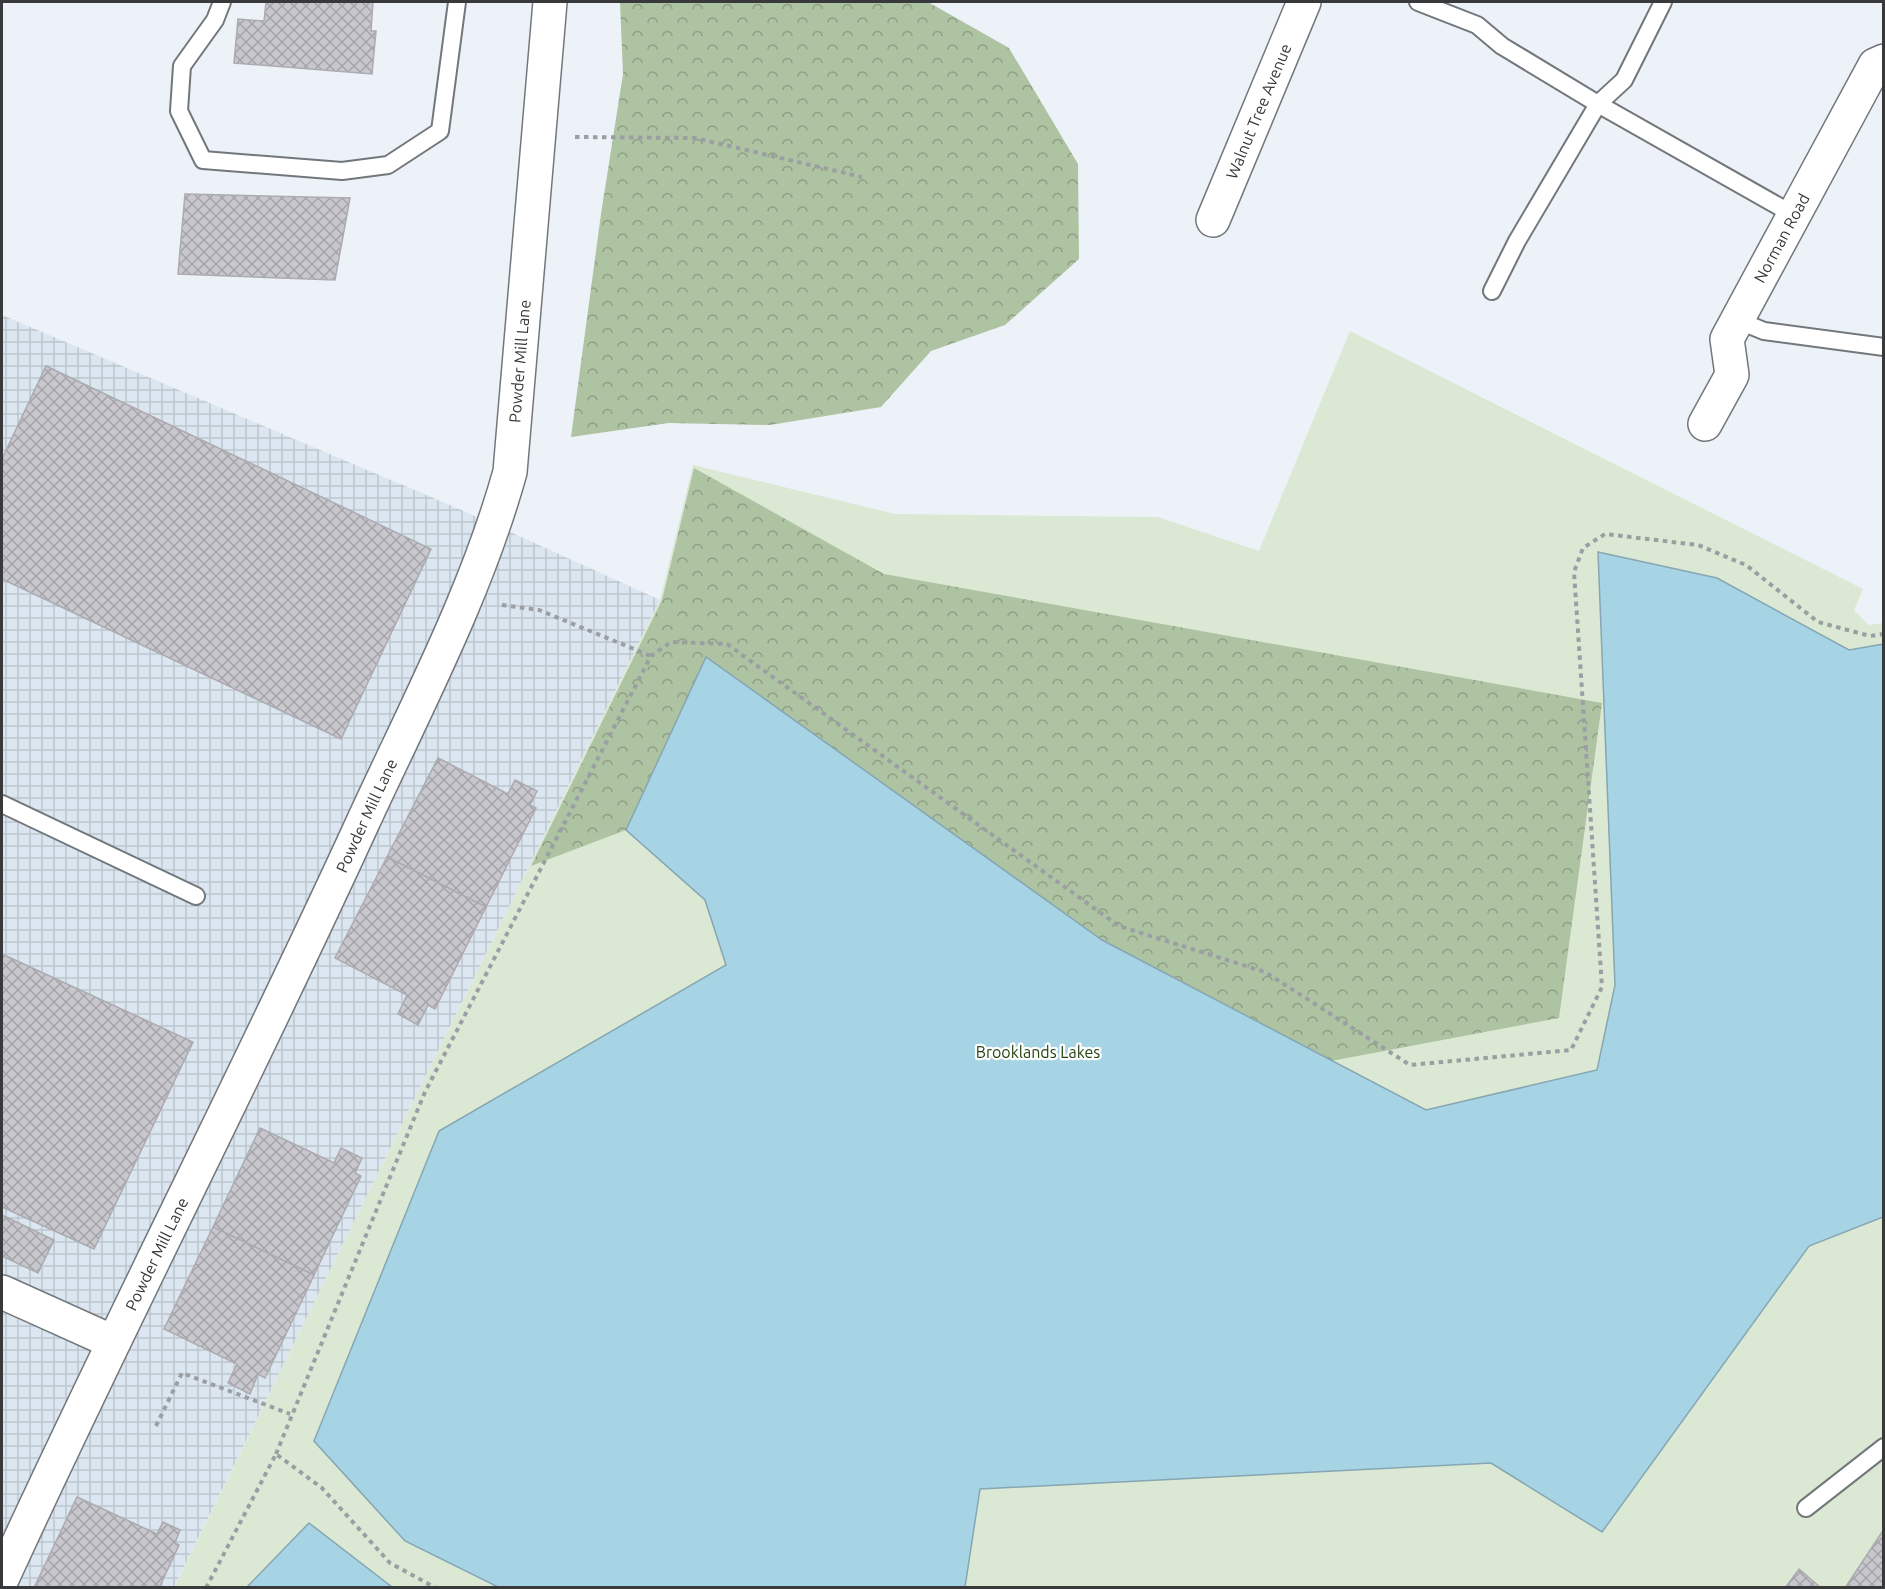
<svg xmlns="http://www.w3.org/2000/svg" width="1885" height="1589" font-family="Ubuntu,sans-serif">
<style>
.industrial{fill:url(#industrial-grid)}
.green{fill:#dbe8d3}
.forest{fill:url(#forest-crowns)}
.water{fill:#a7d4e5;stroke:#85a6b2;stroke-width:1.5}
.building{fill:url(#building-cross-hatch);stroke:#ababb1;stroke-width:1.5}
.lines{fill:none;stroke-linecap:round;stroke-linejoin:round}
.lane-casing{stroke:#72777b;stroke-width:20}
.street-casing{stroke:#72777b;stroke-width:36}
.path{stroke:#9b9fa3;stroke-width:4;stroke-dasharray:4.5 4.5;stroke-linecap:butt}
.lane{stroke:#fff;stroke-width:16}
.street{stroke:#fff;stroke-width:33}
.labels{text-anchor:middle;stroke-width:4.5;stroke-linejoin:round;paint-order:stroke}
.street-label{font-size:16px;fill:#37393b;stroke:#fefefe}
.park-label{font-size:16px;fill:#284413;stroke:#fefefe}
</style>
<defs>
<pattern id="industrial-grid" width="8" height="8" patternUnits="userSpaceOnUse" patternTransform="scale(1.5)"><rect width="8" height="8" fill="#dbe6f0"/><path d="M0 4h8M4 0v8" fill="none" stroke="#bdc6cf"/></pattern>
<pattern id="forest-crowns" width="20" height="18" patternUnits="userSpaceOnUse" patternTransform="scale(1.5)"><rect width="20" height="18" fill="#aec3a2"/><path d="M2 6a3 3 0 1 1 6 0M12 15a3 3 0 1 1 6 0" fill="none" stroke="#8e9f85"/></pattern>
<pattern id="building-cross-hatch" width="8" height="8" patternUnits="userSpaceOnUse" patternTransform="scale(1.5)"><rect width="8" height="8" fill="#c8c7ce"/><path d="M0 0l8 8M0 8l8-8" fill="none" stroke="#a3a3a8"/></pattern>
</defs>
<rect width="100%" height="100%" fill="#ecf2f7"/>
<path class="industrial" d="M2 315 457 508 660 600 174 1587H2Z"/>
<path class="green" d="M1350 331 1863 589 1854 610 1868 625 1883 623V1587L174 1588 660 600 693 465 895 514 1158 517 1259 551Z"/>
<g class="forest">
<path d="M620 2H928L1009 48 1078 164 1079 259 1005 325 931 351 881 407 770 425 669 423 571 437 601 214 623 74Z"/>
<path d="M694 468 884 574 1602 703 1559 1018 1331 1061 1102 940 706 657 626 830 531 866 662 600Z"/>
</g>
<g class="water">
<path d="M1598 552 1717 578 1849 650 1884 644 1883 1217 1809 1246 1602 1532 1491 1463 980 1489 965 1587H498L405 1541 314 1441 439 1131 726 965 705 900 626 830 706 657 1102 940 1426 1110 1597 1070 1615 985Z"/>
<path d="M309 1523 392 1587H247Z"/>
</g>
<g class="building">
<path d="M266 2H373L371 31H376L372 74 234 63 238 19 264 21Z"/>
<path d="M185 194 350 198 335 280 178 274Z"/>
<path d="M46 366 431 549 341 739 2 579V459Z"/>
<path d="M438 758 508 794 515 780 537 791 530 805 536 808 486 907 387 857Z"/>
<path d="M387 857 486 907 435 1009 428 1005 418 1025 398 1014 407 995 335 958Z"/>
<path d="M2 954 193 1042 94 1249 2 1207Z"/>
<path d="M260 1128 334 1163 341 1148 362 1158 355 1173 361 1176 314 1275 213 1227Z"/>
<path d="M2 1215 54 1240 38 1273 2 1256Z"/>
<path d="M213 1227 314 1275 265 1378 258 1374 250 1394 228 1383 237 1364 164 1329Z"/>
<path d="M77 1497 157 1534 163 1522 180 1530 175 1543 179 1545 159 1588H34Z"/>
<path d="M1884 1529V1588H1845Z"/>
<path d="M1799 1569 1821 1588H1785Z"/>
</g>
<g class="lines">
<g class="lane-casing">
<g id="lane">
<path d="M222 2 215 20 182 66 179 111 203 160 342 171 388 165 440 131 457 2"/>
<path d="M1418 2 1477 25 1502 46 1598 104 1624 80 1663 2"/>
<path d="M1492 291 1517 241 1598 104 1794 215"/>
<path d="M1737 320 1764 331 1884 347"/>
<path d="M2 804 196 896"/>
<path d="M1806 1508 1884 1447"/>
</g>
</g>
<g class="street-casing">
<g id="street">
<path id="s1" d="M1213 220 1304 2"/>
<path id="s2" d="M1705 424 1732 375 1727 339 1875 65 1884 61"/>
<path d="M2 1292 113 1342"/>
<path id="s3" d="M2 1579C118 1325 247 1076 363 822 416 707 476 594 510 472L550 2"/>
</g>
</g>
<g class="path">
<path d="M575 137 695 138 862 177"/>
<path d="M502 605 539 610 651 656"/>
<path d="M156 1426 182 1373 290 1414"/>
<path d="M276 1454 425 1092 651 656 671 642 727 644 1119 926 1265 972 1410 1065 1571 1050 1602 987 1574 572 1583 548 1605 534 1698 545 1746 565 1818 622 1870 636 1884 634"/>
<path d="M206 1588 276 1454 322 1488 390 1563 436 1588"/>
</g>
<use href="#lane" class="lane"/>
<use href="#street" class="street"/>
</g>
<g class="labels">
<g class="street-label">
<text dy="6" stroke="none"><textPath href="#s1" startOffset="118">Walnut Tree Avenue</textPath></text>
<text dy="6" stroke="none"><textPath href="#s2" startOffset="207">Norman Road</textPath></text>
<text dy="6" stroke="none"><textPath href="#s3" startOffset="1330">Powder Mill Lane</textPath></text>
<text dy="6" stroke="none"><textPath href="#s3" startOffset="846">Powder Mill Lane</textPath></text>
<text dy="6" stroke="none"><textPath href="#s3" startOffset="360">Powder Mill Lane</textPath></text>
</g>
<g class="park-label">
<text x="1038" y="1058">Brooklands Lakes</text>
</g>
</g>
<rect width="1885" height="1589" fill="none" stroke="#37393b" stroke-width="6"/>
</svg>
